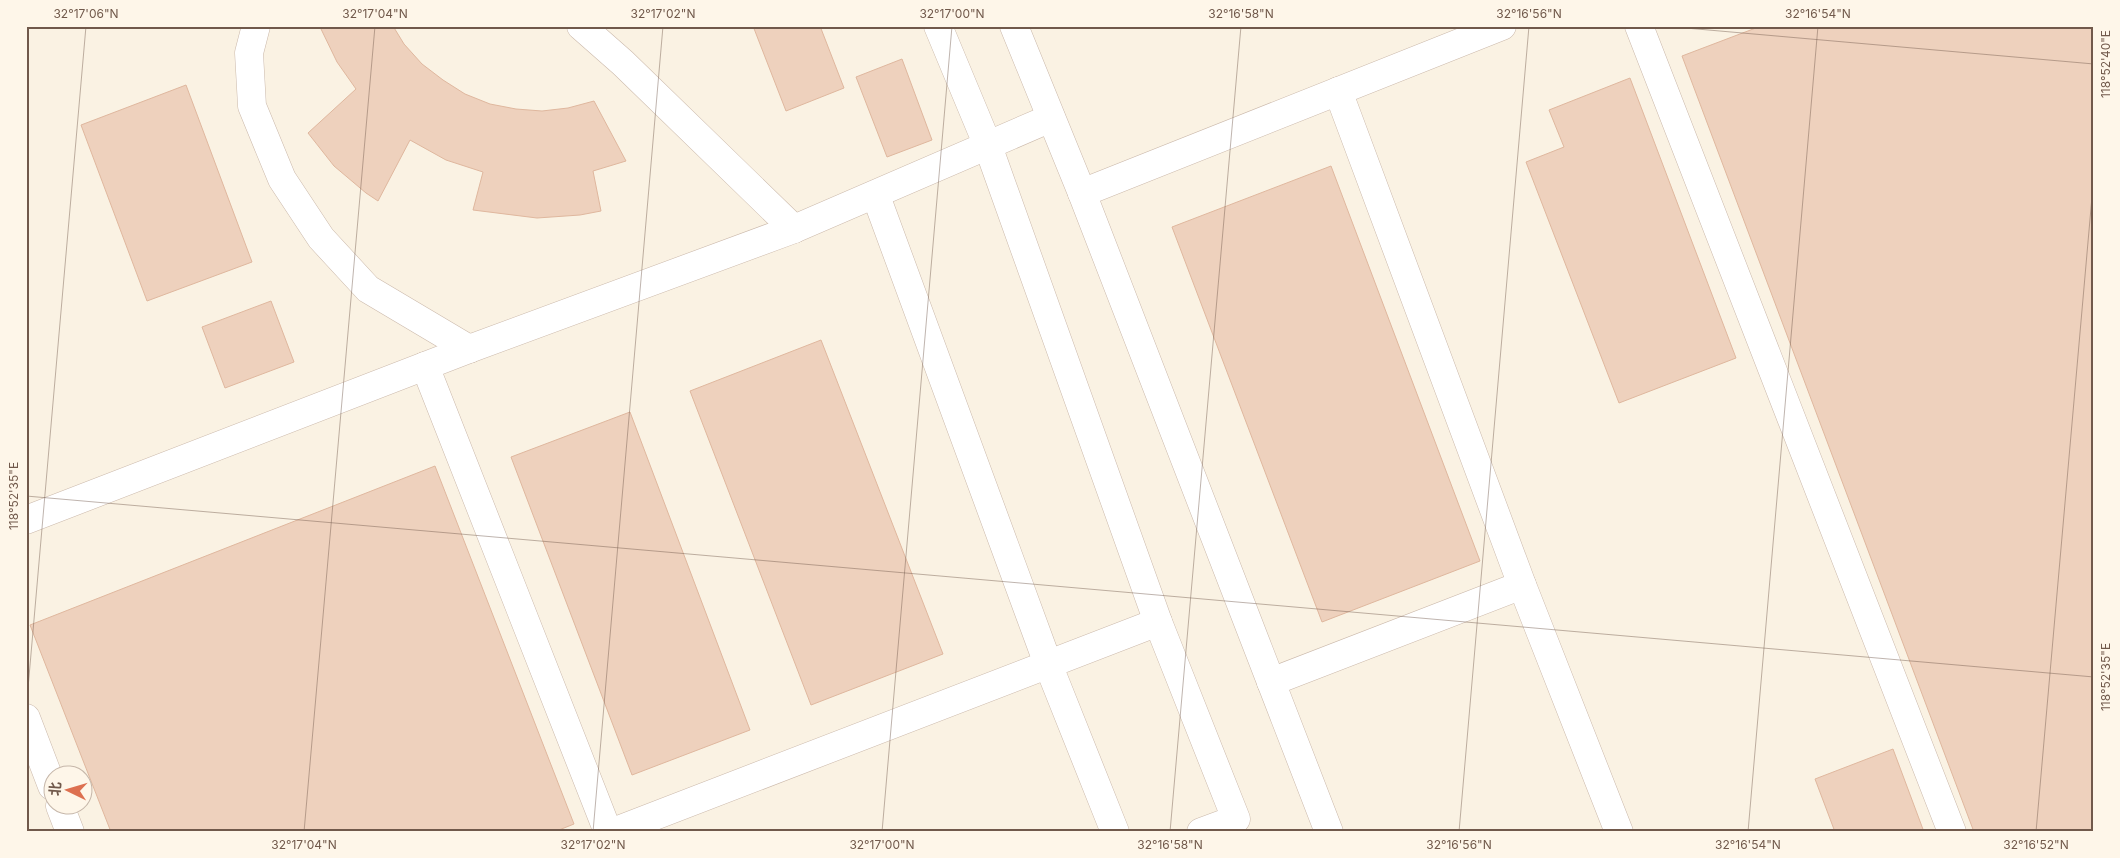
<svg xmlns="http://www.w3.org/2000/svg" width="2120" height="858" font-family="Inter,'Noto Sans SC',sans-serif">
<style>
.building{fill:#eed1bd;stroke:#dfb79e}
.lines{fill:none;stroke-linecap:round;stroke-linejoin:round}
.minor-casing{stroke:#cbb9ab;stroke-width:29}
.minor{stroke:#fff;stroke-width:28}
.ticks{fill:none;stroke:#71594b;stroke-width:1;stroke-opacity:0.45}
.neatline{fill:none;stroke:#71594b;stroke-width:2}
.ticks-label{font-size:12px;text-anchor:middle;fill:#71594b}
</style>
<rect width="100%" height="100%" fill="#faf2e3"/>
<g class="building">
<path d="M327 26H393L404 44 422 64 443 80 465 94 490 104 516 109 542 111 568 108 594 101 626 161 593 171 601 211 580 215 537 218 473 210 483 172 446 160 410 140 378 201 366 193 334 166 308 133 356 89 337 62 321 29Z"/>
<path d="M753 26H820L844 88 786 111Z"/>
<path d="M1761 26H2094V832H1974L1682 56Z"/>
<path d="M902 59 932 140 887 157 856 77Z"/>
<path d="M1630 78 1736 358 1619 403 1526 162 1564 147 1549 110Z"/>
<path d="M186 85 252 262 147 301 81 125Z"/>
<path d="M1331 166 1480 561 1322 622 1172 227Z"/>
<path d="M271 301 294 362 225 388 202 327Z"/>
<path d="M821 340 943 654 811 705 690 391Z"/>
<path d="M630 412 750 730 632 775 511 457Z"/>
<path d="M435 466 574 824 554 832H111L30 625Z"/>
<path d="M1893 749 1924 832H1835L1815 779Z"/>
</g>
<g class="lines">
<g class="minor-casing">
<g id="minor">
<path d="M256 26 249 53 252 106 282 179 321 238 368 289 469 349"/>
<path d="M581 26 623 63 794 229"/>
<path d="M938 26 988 146 1158 622 1236 819 1201 832"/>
<path d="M1014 26 1082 193 1329 832"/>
<path d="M1639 26 1952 832"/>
<path d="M1338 91 1522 585 1619 832"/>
<path d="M1082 193 1502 26"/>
<path d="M876 196 1048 664 1115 832"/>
<path d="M425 366 608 832"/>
<path d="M26 520 469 349 794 229 1051 118"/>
<path d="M1271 682 1522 585"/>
<path d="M26 718 52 786"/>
<path d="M60 806 70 832"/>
<path d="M613 832 1158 622"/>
</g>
</g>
<use href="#minor" class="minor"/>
</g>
<path class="ticks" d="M1663 26 2094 64M26 496 2094 677M26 711 86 26M304 832 375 26M593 832 663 26M882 832 952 26M1170 832 1241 26M1459 832 1529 26M1748 832 1818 26M2036 832 2094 174"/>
<rect width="2120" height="858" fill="none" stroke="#fef6e9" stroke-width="55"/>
<g transform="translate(68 790) rotate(275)"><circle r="24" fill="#fef6e9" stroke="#c6b7aa"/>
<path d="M0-4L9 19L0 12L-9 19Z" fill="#dd7050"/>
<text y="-8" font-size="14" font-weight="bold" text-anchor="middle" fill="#71594b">北</text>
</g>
<rect x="28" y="28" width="2064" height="802" class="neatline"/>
<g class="ticks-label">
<text x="86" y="18">32°17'06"N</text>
<text x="375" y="18">32°17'04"N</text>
<text x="663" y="18">32°17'02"N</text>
<text x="952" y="18">32°17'00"N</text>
<text x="1241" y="18">32°16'58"N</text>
<text x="1529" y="18">32°16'56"N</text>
<text x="1818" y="18">32°16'54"N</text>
<text transform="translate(2106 64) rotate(-90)" y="4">118°52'40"E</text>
<text transform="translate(14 496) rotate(-90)" y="4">118°52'35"E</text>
<text transform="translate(2106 677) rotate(-90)" y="4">118°52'35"E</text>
<text x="304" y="849">32°17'04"N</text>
<text x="593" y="849">32°17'02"N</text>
<text x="882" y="849">32°17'00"N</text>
<text x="1170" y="849">32°16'58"N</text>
<text x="1459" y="849">32°16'56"N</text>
<text x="1748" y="849">32°16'54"N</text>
<text x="2036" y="849">32°16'52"N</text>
</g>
</svg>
